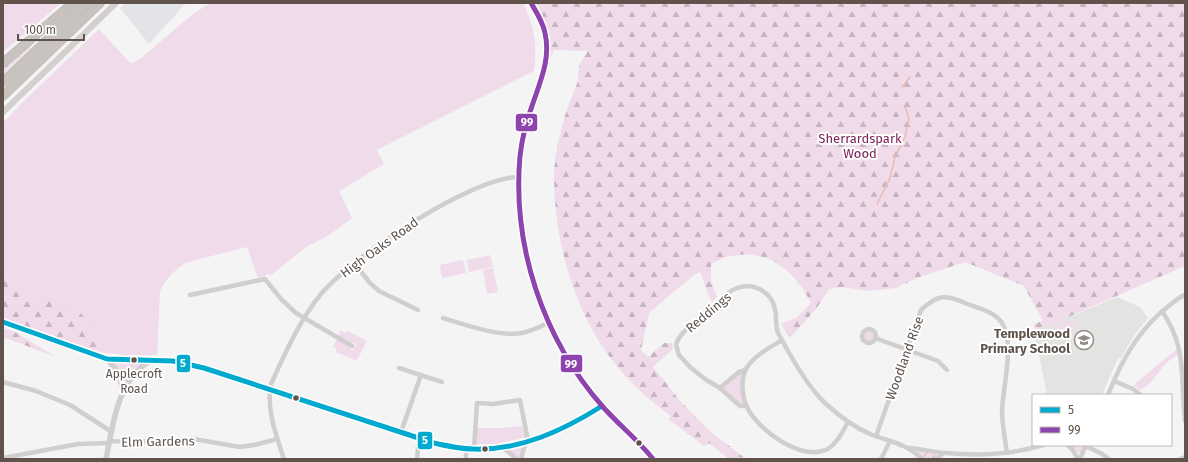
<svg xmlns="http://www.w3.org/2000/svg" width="1188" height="462" font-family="'Fira Sans',sans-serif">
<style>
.commercial{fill:#e3e4e7}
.education{fill:#e3e4e2}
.green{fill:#f0dbea}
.forest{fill:url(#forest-firs)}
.garden{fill:url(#garden-furrows)}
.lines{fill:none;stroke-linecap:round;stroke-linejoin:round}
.stream{stroke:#eabbb4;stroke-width:1.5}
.motorway-casing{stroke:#c2bdb9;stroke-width:10}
.minor{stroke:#d1cfce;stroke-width:4.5}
.tertiary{stroke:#d1cfce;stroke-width:5.5}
.secondary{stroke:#d2cfce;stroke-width:6}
.motorway{stroke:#c8c3bf;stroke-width:8}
.bus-1-casing{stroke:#fff;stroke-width:8}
.bus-2-casing{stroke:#fff;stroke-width:8}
.bus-1{stroke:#00a9ce;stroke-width:5}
.bus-2{stroke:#8e44ad;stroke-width:5}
.bus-dot{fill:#5f534c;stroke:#fff;stroke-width:1.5}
.labels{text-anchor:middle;stroke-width:4;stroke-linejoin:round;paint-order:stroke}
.bus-label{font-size:12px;fill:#5f534c;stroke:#fff}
.park-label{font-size:13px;fill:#7b2257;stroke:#fff}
.street-label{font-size:13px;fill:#5f534c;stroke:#fff}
.poi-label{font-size:13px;font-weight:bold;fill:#5f534c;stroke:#fff;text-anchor:end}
.line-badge{stroke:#fff;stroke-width:1.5}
.badge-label{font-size:11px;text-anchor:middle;font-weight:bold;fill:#fff}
</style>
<defs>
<pattern id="forest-firs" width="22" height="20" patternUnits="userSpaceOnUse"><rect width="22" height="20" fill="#f0dbea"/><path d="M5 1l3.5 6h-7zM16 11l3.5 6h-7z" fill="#c6b4c0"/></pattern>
<pattern id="garden-furrows" width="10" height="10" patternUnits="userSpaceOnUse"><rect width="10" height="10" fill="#f0dbea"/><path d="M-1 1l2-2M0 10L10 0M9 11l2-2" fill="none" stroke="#c6b4c0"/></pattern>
</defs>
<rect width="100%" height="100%" fill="#f4f4f4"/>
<path class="commercial" d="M125 3H186L149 44 120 8Z"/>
<path class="education" d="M1117 297 1140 307 1148 318 1135 334 1121 358H1118L1102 395H1047L1034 330 1050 325Z"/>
<g class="green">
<path d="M3 3H61L3 52Z"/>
<path d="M210 3H523C535 29 537 42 534 71L377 150 384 164 339 191 352 218 328 236 306 247 270 276 269 274 258 278 247 247 188 262C175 269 166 278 160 292L157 355H124L99 352 98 337 45 298 29 300 3 269V123L22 103 99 29 131 64 140 59 193 14Z"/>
<path d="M490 255 493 267 469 272 467 260Z"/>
<path d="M463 260 466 273 442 278 440 265Z"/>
<path d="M493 268 498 292 487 294 483 270Z"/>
<path d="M1072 319 1076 329 1058 337 1054 327Z"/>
<path d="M341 330 346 333 347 331 366 340V343L357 360H355L336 352 337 349 333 347 336 340H338L348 345 351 350H353L356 345 354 343H350L338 336Z"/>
<circle cx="869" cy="336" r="5.5"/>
<path d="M1178 348 1180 355C1168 357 1158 374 1151 382 1148 385 1144 388 1140 390L1134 386 1137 382Z"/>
<path d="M116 362 141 363V365L136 369 125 383H123L121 372 115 363Z"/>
<path d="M740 373 743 374V404L741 405 724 388Z"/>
<path d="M523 426 526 437 496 444H476L477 428H502Z"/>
<path d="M1069 445H1084L1081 452 1079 453Z"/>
<path d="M523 447 519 459 508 450Z"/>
</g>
<g class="forest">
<path d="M533 3H1185V266L1050 325 1034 330V324L1043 321 1024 286 965 262 917 278 896 288 870 291 841 287 829 289 816 309 790 338 781 324 796 318 811 303C795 271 768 248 731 256 724 257 717 261 711 264V281L717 297 712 302 707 291 700 271 694 275 649 313 641 350 648 357 664 343H672L673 349 653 367 681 402 711 432 746 459H729L709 443 704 446 668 419 671 416C606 370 573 310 559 233 555 207 552 180 556 154 559 137 563 120 569 104 571 98 574 93 576 87 579 80 577 71 580 64 582 59 586 55 588 51L554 50 551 57 549 56C550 37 543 19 533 3Z"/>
<path d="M28 45 30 48 3 74V67Z"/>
<path d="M3 269 29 300 45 298 79 311 98 337 99 352 3 318Z"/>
<path d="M3 328 15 332 56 357 3 337Z"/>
</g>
<path class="garden" d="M918 451 935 453 936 456 933 459H924L919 454Z"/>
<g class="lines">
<g class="stream">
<path d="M902 87 910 77"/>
<path d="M877 204 890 178 895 157 905 137 909 118 905 107"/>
</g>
<g class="motorway-casing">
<g id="motorway">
<path d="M3 63 73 3"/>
<path d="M3 82 86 3"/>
<path d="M3 96 100 3"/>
</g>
</g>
<g class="minor">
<path d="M531 3C536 12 541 20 544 30 552 57 540 82 531 106 526 122 522 139 520 156 515 215 526 281 553 333 566 360 584 383 602 406"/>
<path d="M354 263 370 283 379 291 418 310"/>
<path d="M190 295 265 279 281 299 296 313 352 346"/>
<path d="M1162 311C1188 349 1180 377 1185 421"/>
<path d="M443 318C466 325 499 337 522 333 531 331 540 327 548 323"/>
<circle cx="869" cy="336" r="7"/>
<path d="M875 338 938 361 947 370"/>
<path d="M782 340C771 347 751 357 745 371 741 380 742 397 747 407 758 430 801 462 828 449 838 442 843 431 848 422"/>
<path d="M399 368 442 382"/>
<path d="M1114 381 1133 389 1141 395"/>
<path d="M3 382 36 391 70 405 112 432"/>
<path d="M720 388 739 372 745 370"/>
<path d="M1108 395C1121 361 1140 327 1170 305 1174 302 1179 297 1185 295"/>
<path d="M746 406H740L720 388 705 379 690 367 679 355 676 345C679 331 705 314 716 304 722 299 727 292 735 289 752 281 771 291 775 309 777 316 775 326 778 333 790 355 807 386 825 403 839 416 854 427 870 434 890 442 906 443 922 459"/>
<path d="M401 432 421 375"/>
<path d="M876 436 921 310C937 295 945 294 965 303 977 308 994 311 1002 323 1015 342 1003 387 1002 410 1002 424 1005 439 1007 453"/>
<path d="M110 441 130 442 194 439 240 447 254 445 277 439"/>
<path d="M1067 445 1072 449 1078 459"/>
<path d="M1086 446 1102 454 1109 459"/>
<path d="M501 447 511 454 516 459"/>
<path d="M909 448C921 449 933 452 946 453 979 456 1011 455 1043 445"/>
<path d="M474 449 477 403 493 404 520 400 528 441 524 448 521 459"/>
<path d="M3 458 78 444 109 443"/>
<path d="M284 459C276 435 266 409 271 384 284 355 301 318 321 294 352 257 471 177 519 177"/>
<path d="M417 459 419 438"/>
<path d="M466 459V449"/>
<path d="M881 459 890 441"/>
<path d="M935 459 944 453"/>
<path d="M1080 459 1086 445"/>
<path d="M1180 459 1185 457"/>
</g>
<g class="tertiary">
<path d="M107 359 118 372 123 391"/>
<path d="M106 459C113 424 117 381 150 361"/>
</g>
<g class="secondary">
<path d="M3 112 116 3"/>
<path d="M3 322 107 359 173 361 204 368 434 443C447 446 460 449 473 449 520 451 564 430 602 406L653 459"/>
</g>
<use href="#motorway" class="motorway"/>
<g class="bus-1-casing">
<path id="bus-1" d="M3 322 107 359 173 361 204 368 434 443C447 446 460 449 473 449 520 451 564 430 602 406"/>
</g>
<g class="bus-2-casing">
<path id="bus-2" d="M531 3C537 13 543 22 545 33 551 59 540 82 532 106 526 122 522 139 520 156 512 246 543 339 603 407 619 425 638 440 653 459"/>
</g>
<use href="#bus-1" class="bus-1"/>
<use href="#bus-2" class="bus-2"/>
</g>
<defs>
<g id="school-ring" transform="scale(1)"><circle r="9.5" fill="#fff" stroke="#938b87" stroke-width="1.5"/><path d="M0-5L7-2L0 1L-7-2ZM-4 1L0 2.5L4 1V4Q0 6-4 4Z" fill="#938b87"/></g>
</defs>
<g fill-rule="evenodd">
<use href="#school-ring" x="1084" y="340"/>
</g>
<g class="bus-dot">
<circle cx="134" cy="360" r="3.5"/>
<circle cx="296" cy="398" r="3.5"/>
<circle cx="639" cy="443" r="3.5"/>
<circle cx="485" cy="449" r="3.5"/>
</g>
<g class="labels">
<g class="bus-label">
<text x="134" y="378">Applecroft<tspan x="134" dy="15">Road</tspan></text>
</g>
<g class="park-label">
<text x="860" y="143">Sherrardspark<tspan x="860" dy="15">Wood</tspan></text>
</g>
<g class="street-label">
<text transform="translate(379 247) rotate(-36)" y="5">High Oaks Road</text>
<text transform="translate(708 312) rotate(-40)" y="5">Reddings</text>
<text transform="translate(904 358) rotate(-70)" y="5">Woodland Rise</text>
<text transform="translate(158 441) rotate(-1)" y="5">Elm Gardens</text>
</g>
<g class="poi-label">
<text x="1070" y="338">Templewood<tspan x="1070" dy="15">Primary School</tspan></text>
</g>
</g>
<g class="line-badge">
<rect x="515" y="113" width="23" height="19" rx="4" fill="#8e44ad"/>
<rect x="176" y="354" width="15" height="19" rx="4" fill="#00a9ce"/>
<rect x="560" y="354" width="23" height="19" rx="4" fill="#8e44ad"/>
<rect x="417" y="431" width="16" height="19" rx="4" fill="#00a9ce"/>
</g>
<g class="badge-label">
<text x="527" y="126">99</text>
<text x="183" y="367">5</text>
<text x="571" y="368">99</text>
<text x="425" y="444">5</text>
</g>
<rect width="1188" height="462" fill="none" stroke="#5f534c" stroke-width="8"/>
<rect x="1032" y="394" width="140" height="52" fill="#ffffff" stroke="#bfbab7"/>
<rect x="1040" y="407" width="20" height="6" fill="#00a9ce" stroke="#bfbab7"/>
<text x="1068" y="414" font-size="12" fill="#5f534c">5</text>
<rect x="1040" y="427" width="20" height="6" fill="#8e44ad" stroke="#bfbab7"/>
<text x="1068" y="434" font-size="12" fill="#5f534c">99</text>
<path d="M18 34v6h66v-6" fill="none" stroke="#5f534c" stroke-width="2"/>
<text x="24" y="34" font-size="12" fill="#5f534c" stroke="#ffffff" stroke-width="3" paint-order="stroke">100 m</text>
</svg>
